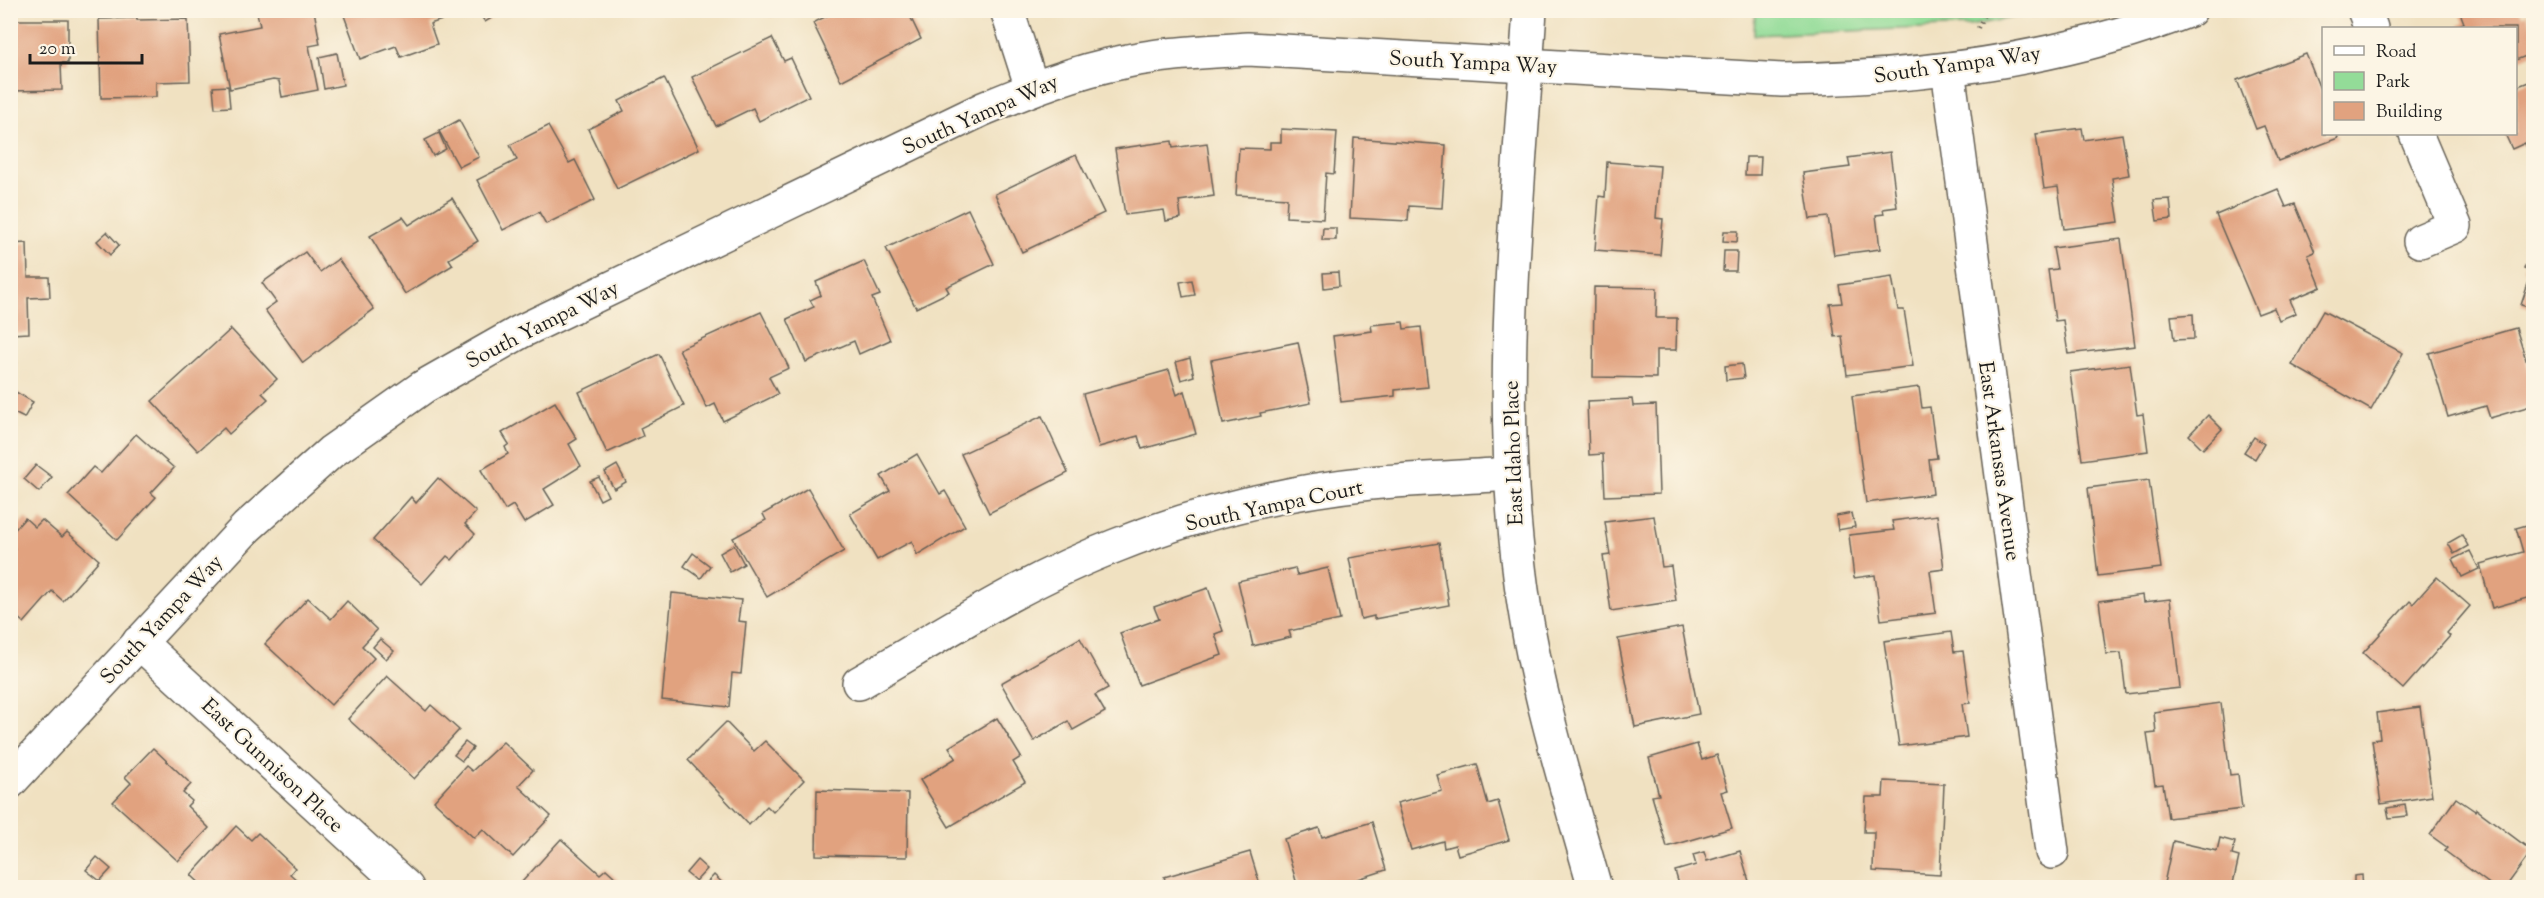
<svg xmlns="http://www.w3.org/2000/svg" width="2544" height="898" font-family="'Sorts Mill Goudy',serif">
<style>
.green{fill:#93dc98;stroke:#587c5a;stroke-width:1.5}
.building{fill:#e1a27f}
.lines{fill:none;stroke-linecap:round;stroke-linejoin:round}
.minor-casing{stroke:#666156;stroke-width:36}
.path{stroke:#666156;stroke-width:4;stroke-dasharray:1.5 4.5;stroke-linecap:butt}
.minor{stroke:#fff;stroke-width:33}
.labels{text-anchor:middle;stroke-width:4.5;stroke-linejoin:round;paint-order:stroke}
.street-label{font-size:21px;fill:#1c1c1c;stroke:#fcf5e5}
</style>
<rect width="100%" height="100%" fill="#fcf5e5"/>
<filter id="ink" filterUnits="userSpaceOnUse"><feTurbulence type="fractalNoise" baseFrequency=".0167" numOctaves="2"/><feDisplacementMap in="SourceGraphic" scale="12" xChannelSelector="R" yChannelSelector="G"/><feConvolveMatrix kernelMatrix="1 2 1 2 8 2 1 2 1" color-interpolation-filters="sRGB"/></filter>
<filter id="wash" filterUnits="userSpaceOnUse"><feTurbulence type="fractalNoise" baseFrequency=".008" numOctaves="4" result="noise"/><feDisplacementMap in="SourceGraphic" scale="24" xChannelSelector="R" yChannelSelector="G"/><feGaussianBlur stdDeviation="1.35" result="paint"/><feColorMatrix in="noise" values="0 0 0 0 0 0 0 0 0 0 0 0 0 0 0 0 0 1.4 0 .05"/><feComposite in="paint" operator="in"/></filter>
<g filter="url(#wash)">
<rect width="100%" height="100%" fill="#f0e1c1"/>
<path class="green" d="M1755 11V10L2047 11 1969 26 1754 35Z"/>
<g id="blocks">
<g class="building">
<path d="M271 10H314L320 44 309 46 318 90 282 97 279 81 273 80 230 89 219 34 260 26 257 13Z"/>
<path d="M342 10H439L442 20 430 24 437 44 401 57 396 46 360 59Z"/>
<path d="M477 10H492L495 16 485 22Z"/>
<path d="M767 10H780L781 12 771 17Z"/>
<path d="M838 10H907L921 39 841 81 813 23Z"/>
<path d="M2459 10H2519L2522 16 2527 14 2534 30V53L2516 60V28H2461L2459 25 2464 23Z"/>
<path d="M137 18V20L188 19 190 81 156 82V97L101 98 99 19Z"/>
<path d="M13 20H68V63H61L62 90 10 91V36H13Z"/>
<path d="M772 38 784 61 791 58 809 96 759 121 753 108 716 126 692 77Z"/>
<path d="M337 53 343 85 324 89 319 57Z"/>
<path d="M2306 54 2324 99V134H2337L2338 138 2278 161 2264 126 2256 129 2237 80Z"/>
<path d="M664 78 699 149 617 189 588 129 624 111 619 101Z"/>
<path d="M2531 81 2534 88 2533 164 2525 143 2512 149 2505 134H2516V87Z"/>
<path d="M228 86 230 107 215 108 213 87Z"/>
<path d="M459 120 479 157 459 167 439 131Z"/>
<path d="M548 126 569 163 575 160 595 200 546 224 539 212 503 230 477 180 517 160 510 145Z"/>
<path d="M2082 128 2084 140 2122 134 2129 175 2112 178 2119 222 2064 229 2058 187 2044 189 2036 134Z"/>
<path d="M1281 129 1337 132 1334 174 1326 173 1323 219 1286 217 1287 198 1236 195 1239 148 1270 149V142H1281Z"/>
<path d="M439 133 446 149 433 156 425 140Z"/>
<path d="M1354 138 1446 145 1442 208 1409 206 1408 221 1350 218Z"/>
<path d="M1172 141 1173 148 1207 143 1214 196 1179 201 1181 218 1166 221 1164 210 1125 215 1115 149Z"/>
<path d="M1890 152 1897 207 1883 209 1884 214 1876 215 1880 249 1834 255 1828 217 1810 219 1803 173 1850 167 1848 158Z"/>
<path d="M1076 155 1104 213 1022 252 995 194Z"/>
<path d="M1746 157H1761L1760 175H1745Z"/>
<path d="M1607 162 1660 166 1656 218 1663 219 1660 255 1595 250 1599 196 1605 197Z"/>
<path d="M2278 189 2286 207 2295 204 2315 252 2308 255 2321 287 2290 300 2296 313 2279 320 2274 308 2258 314 2216 215Z"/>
<path d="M452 198 478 241 449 259 453 265 405 294 370 236 403 217 409 225Z"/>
<path d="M2170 199 2172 219 2157 221 2154 200Z"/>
<path d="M968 209 994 264 946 287 949 292 916 308 886 248Z"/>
<path d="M1323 228H1336V240H1322Z"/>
<path d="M1724 231H1738L1737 242 1723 241Z"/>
<path d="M107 232 119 245 110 255 97 241Z"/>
<path d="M2121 239 2135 346 2068 354 2063 320 2055 321 2048 270 2057 269 2053 248Z"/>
<path d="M2534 242V309L2521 305 2532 272 2524 269Z"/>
<path d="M27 243 28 277H49L50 297 28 298 29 333 10 334V244Z"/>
<path d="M1724 251H1737L1736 271H1723Z"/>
<path d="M305 252 320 272 338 259 374 309 303 363 265 310 276 302 262 283Z"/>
<path d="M864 261 880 295 872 298 890 340 859 354 854 341 806 362 787 319 814 307 810 300 821 295 816 282Z"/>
<path d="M1338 272 1339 286 1324 288 1323 273Z"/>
<path d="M1892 277 1898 310H1904L1913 366 1847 375 1842 336 1835 337 1830 304 1842 303 1839 285Z"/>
<path d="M1192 280 1195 295 1183 297 1180 282Z"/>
<path d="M1594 287 1657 288 1656 318H1677L1676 350H1656V378L1593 377Z"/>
<path d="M2323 311 2403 353 2371 410 2292 365Z"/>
<path d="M761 312 789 368 769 377 778 394 723 421 715 404 707 408 679 349Z"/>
<path d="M2193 314 2194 339 2174 340 2171 316Z"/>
<path d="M1403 322 1404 329 1421 327 1428 387 1395 390V396L1341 402 1333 336 1372 331 1371 325Z"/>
<path d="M2516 328 2534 385V405L2490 418 2486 406 2448 417 2429 353Z"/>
<path d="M231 329 277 379 262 393 268 399 229 434 224 428 198 451 152 401Z"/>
<path d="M1298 342 1311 403 1260 413 1261 416 1223 424 1211 360Z"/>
<path d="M659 354 684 406 640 428 643 436 607 453 579 392Z"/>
<path d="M10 358 17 362 10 375Z"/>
<path d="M1190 358 1194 376 1181 380 1176 362Z"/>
<path d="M1742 364 1744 378 1726 380 1725 366Z"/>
<path d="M2130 364 2137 415 2143 414 2148 451 2082 460 2070 372Z"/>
<path d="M1169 370 1177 395 1184 391 1196 434 1142 449 1138 436 1099 447 1083 394Z"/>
<path d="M1919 387 1922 408 1930 407 1937 458 1929 459 1933 494 1866 503 1852 396Z"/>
<path d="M14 391 33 402 24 418 10 411V397Z"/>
<path d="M1632 399 1633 406 1656 405 1659 494 1605 496 1603 454 1589 455 1587 401Z"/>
<path d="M555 402 577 439 569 444 581 466 544 489 554 505 524 523 513 505 505 510 481 470 508 454 505 447 509 444 502 433Z"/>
<path d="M2208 415 2222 429 2203 449 2189 435Z"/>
<path d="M1042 416 1068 473 989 513 961 454Z"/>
<path d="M136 434 174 468 151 493 156 497 117 540 68 495 93 467 101 473Z"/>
<path d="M2254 437 2264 444 2255 459 2244 452Z"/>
<path d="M917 454 940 494 945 491 965 526 917 555 912 541 877 560 850 514 890 491 881 476Z"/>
<path d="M36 465 52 477 39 492 24 479Z"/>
<path d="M617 465 626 482 614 489 605 472Z"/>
<path d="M599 477 608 496 600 500 590 481Z"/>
<path d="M438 478 476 512 465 524 475 534 452 560 447 556 422 584 373 540 411 497 416 503Z"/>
<path d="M2149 480 2161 568 2098 576 2088 488Z"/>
<path d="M808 488 844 551 767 597 733 538 766 520 763 514Z"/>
<path d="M1852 513 1855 527 1838 530 1836 516Z"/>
<path d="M1937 515 1944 569 1930 571 1936 613 1881 620 1875 575 1854 578 1849 535 1894 530 1892 521Z"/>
<path d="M1654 516 1662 567 1671 566 1676 601 1611 611 1603 556 1610 555 1605 522Z"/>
<path d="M25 518 35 527 42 520 62 537 67 532 99 560 63 601 52 591 24 623 10 611V554L15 549 10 545V535Z"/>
<path d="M2534 523V596L2492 608 2480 564 2523 552 2516 528Z"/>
<path d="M2462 535 2468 546 2454 554 2448 543Z"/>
<path d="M1439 543 1449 605 1374 619V616L1361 619 1349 558Z"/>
<path d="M734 545 744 564 730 572 720 553Z"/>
<path d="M2470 551 2479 569 2462 577 2453 559Z"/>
<path d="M693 553 710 566 701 578 684 566Z"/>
<path d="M1295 568 1297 575 1328 568 1340 620 1289 631 1291 637 1253 646 1238 581Z"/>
<path d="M2437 577 2470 606 2447 633 2450 636 2403 689 2363 653 2410 601 2413 604Z"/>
<path d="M1208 588 1223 631 1215 634 1222 655 1139 685 1120 633 1159 619 1154 607Z"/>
<path d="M672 593 741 600 738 621 746 622 741 674 732 673 729 707 662 700Z"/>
<path d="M2143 595 2144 602 2170 599 2180 688 2126 694 2121 653 2106 654 2099 601Z"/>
<path d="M308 598 331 619 347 601 377 630 362 646 374 658 331 705 265 644Z"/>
<path d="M1682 627 1699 714 1635 727 1618 639Z"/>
<path d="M1951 632 1954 652 1963 651 1970 703 1962 704 1967 737 1899 746 1884 641Z"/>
<path d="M1080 638 1108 688 1095 695 1105 712 1073 730 1068 721 1034 741 1001 683Z"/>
<path d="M380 639 394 651 386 659 373 647Z"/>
<path d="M387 676 426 711 431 705 459 730 414 779 348 719Z"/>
<path d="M2221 703 2230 775 2238 774 2242 809 2168 818 2163 784 2155 785 2147 734 2156 733 2154 712Z"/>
<path d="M2420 707 2432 796 2381 804 2372 740 2380 739 2377 713Z"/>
<path d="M997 718 1021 757 1013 762 1025 782 949 827 920 780 956 758 949 747Z"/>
<path d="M726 722 754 751 765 741 804 780 773 812 767 806 749 825 688 760Z"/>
<path d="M465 742 473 748 462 761 454 755Z"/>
<path d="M503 742 533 770 518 786 551 816 513 857 483 829 474 838 434 801 466 766 472 771Z"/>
<path d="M1697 744 1702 760 1717 755 1728 790 1721 792 1732 828 1667 847 1652 796 1659 795 1649 758Z"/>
<path d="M153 748 191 784 183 793 192 801 187 806 209 828 178 861 113 802 131 783 125 777Z"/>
<path d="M1477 764 1488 804 1498 801 1509 840 1458 855 1455 845 1444 848 1443 841 1411 850 1397 803 1442 791 1437 775Z"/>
<path d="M1884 781 1944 784 1940 875 1873 871 1874 832H1864L1866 797H1883Z"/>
<path d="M817 790 908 793 907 857 816 855Z"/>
<path d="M2456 798 2475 811 2476 809 2532 851 2505 888H2495L2445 851 2448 848 2430 835Z"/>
<path d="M2405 805 2407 816 2389 818 2387 808Z"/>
<path d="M1372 822 1386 870 1355 880 1357 886 1353 888H1298L1284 839 1319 828 1322 837Z"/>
<path d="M236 826 251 840 258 833 295 868 290 874 306 888H205L191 875Z"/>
<path d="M2220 838 2235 842 2232 855 2239 857 2232 888H2163L2173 841 2217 851Z"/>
<path d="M561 839 600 874 606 869 627 888H528L522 882Z"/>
<path d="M1740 851 1751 888H1680L1675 871 1696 865 1693 855 1704 852 1707 861Z"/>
<path d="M1250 852 1261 888H1168L1164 877Z"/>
<path d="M97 857 111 869 100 881 86 870Z"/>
<path d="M697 860 707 869 696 881 686 873Z"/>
<path d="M714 875 728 888H702Z"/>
<path d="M2362 875 2363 888H2354V876Z"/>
</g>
</g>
</g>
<g filter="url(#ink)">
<use href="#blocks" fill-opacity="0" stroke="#666156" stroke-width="1.5"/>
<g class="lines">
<g class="minor-casing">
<g id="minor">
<path d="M1007 10 1032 88"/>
<path d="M1530 10C1518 198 1496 388 1520 575 1533 682 1566 784 1595 888"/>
<path d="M2364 10 2371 28"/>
<path d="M1948 69 2052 852"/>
<path d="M2416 134 2455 226 2420 241"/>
<path d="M139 642 407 888"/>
<path d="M859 683C943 634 1024 581 1115 546 1195 514 1284 492 1370 483 1417 479 1464 477 1511 474"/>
<path d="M10 782 247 527 331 452 423 387 520 332 983 109C1029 90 1075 71 1123 62 1164 53 1206 52 1248 49L1782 80C1920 78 2061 61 2190 10"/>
</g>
</g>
<g class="path">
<path d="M1984 15 2007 10"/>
<path d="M1978 28 1986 10"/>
</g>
<use href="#minor" class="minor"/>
</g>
</g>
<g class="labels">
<g class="street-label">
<text transform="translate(1473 62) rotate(3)" y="7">South Yampa Way</text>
<text transform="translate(1957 64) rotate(-8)" y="7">South Yampa Way</text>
<text transform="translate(980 114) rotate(-24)" y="7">South Yampa Way</text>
<text transform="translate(542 324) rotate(-27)" y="7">South Yampa Way</text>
<text transform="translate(1513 453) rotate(-92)" y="7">East Idaho Place</text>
<text transform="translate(2000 461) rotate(82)" y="7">East Arkansas Avenue</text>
<text transform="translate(1274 505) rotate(-12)" y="7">South Yampa Court</text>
<text transform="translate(161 619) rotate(-47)" y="7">South Yampa Way</text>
<text transform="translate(273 765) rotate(43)" y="7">East Gunnison Place</text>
</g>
</g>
<rect width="2544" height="898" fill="none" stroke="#fcf5e5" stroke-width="36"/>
<rect x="2322" y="27" width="195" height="108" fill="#fcf5e5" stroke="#a29e95" stroke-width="1.5"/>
<rect x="2334" y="46" width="30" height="9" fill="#ffffff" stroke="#a29e95" stroke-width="1.5"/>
<text x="2376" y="57" font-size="18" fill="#1c1c1c">Road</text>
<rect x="2334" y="72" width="30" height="18" fill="#93dc98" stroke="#a29e95" stroke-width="1.5"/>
<text x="2376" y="87" font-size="18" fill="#1c1c1c">Park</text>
<rect x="2334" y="102" width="30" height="18" fill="#e1a27f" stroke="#a29e95" stroke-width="1.5"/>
<text x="2376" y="117" font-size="18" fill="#1c1c1c">Building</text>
<path d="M30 54v9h112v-9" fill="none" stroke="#1c1c1c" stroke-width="3"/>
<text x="39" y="54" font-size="18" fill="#1c1c1c" stroke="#fcf5e5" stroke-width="4.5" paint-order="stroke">20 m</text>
</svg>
